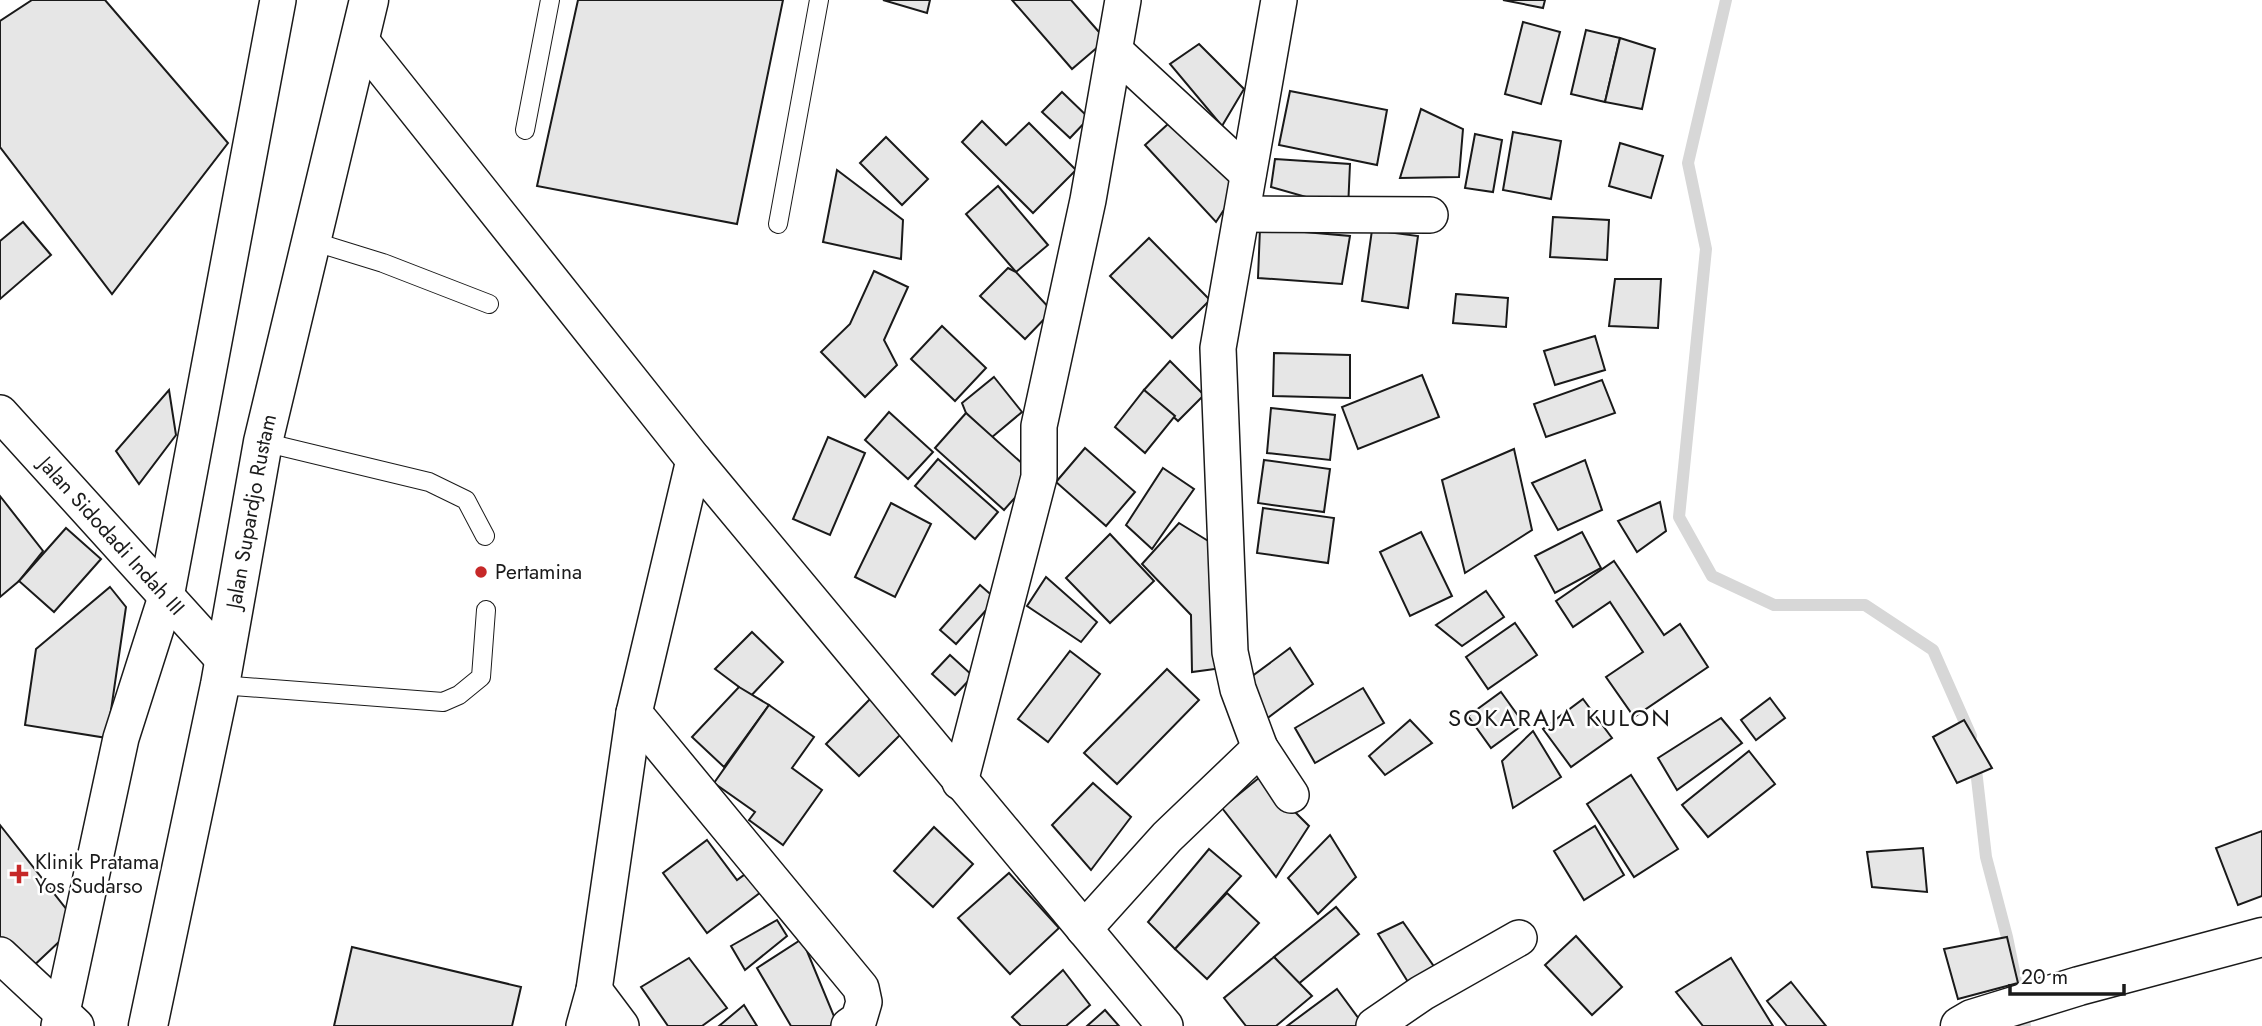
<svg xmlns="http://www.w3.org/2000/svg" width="2262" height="1026" font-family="Jost,sans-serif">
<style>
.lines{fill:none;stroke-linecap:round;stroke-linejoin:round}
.stream{stroke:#d7d7d7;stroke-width:12}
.building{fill:#e6e6e6;stroke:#1a1a1a;stroke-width:2}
.service-casing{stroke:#1a1a1a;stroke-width:20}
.minor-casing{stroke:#1a1a1a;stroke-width:38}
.tertiary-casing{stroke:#1a1a1a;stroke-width:41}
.trunk-casing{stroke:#1a1a1a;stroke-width:41}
.service{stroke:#fff;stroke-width:18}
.minor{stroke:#fff;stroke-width:35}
.tertiary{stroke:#fff;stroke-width:38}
.trunk{stroke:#fff;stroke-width:38}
.poi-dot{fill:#c62828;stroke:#fff;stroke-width:2.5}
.labels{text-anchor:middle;stroke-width:5;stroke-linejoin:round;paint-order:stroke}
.street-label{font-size:21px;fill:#1a1a1a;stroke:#fff}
.poi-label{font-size:21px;fill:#1a1a1a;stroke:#fff;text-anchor:start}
.quarter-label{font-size:24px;letter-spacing:2px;fill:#1a1a1a;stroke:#fff}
</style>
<rect width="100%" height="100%" fill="#fff"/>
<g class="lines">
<g class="stream">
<path d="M1726 0 1688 163 1706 249 1679 517 1712 576 1774 605H1865L1933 650 1971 736"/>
<path d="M1975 761 1986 857 2007 937 2025 1026"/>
</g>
</g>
<g class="building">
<path d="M32 0H105L228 143 112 294 0 147V21Z"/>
<path d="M578 0H783L737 224 537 186Z"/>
<path d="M883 0H930L927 13Z"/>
<path d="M1012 0H1071L1106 40 1072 69Z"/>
<path d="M1503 0H1545L1543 8Z"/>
<path d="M1523 22 1560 32 1541 104 1505 94Z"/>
<path d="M1586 30 1620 38 1605 102 1571 94Z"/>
<path d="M1620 38 1655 49 1642 109 1605 102Z"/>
<path d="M1199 44 1244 89 1222 126 1170 64Z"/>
<path d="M1290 91 1387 110 1377 165 1279 145Z"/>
<path d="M1062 92 1089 118 1070 138 1042 112Z"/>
<path d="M1421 109 1463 129 1459 177 1400 178Z"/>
<path d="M1179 114 1242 182 1216 222 1145 145Z"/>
<path d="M982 121 1006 145 1029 123 1076 170 1033 213 962 142Z"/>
<path d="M1513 132 1561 141 1551 199 1503 190Z"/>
<path d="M1475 134 1502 140 1493 192 1465 188Z"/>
<path d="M886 137 928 179 902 205 860 163Z"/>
<path d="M1620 143 1663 156 1651 198 1609 186Z"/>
<path d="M1275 159 1350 164 1348 209 1271 187Z"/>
<path d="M837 170 903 220 901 259 823 242Z"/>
<path d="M998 186 1048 245 1016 272 966 214Z"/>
<path d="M1553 217 1609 220 1607 260 1550 257Z"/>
<path d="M23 222 51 255 0 299V241Z"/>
<path d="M1260 228 1350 236 1342 284 1258 278Z"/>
<path d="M1372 230 1418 236 1408 308 1362 301Z"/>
<path d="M1149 238 1210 300 1172 338 1110 276Z"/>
<path d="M1008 268 1016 272 1052 311 1025 339 980 296Z"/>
<path d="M874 271 908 287 884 340 897 365 865 397 821 352 850 324Z"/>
<path d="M1615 279H1661L1658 328 1609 326Z"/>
<path d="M1456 294 1508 298 1506 327 1453 323Z"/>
<path d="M942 326 986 368 955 401 911 359Z"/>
<path d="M1595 336 1605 370 1555 385 1544 351Z"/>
<path d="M1274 353 1350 355V398L1273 396Z"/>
<path d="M1170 361 1204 395 1178 421 1144 390Z"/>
<path d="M1422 375 1439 417 1358 449 1342 407Z"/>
<path d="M994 377 1022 412 991 438 966 413 962 403Z"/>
<path d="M1602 380 1615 413 1546 437 1534 404Z"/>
<path d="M169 390 176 435 139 484 116 451Z"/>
<path d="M1144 390 1175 416 1145 453 1115 427Z"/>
<path d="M1271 408 1335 415 1330 460 1267 453Z"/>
<path d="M889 412 933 452 908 479 865 440Z"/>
<path d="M966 413 1035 475 1004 510 935 448Z"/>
<path d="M828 437 865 453 830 535 793 519Z"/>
<path d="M1085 448 1135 492 1106 526 1056 482Z"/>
<path d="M1514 449 1532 530 1465 573 1442 480Z"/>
<path d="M938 459 998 512 975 539 915 486Z"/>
<path d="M1264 460 1330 469 1324 512 1258 503Z"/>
<path d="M1585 460 1602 510 1558 530 1532 483Z"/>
<path d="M1163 468 1194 489 1152 549 1126 525Z"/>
<path d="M0 496 43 551 19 581 0 597Z"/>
<path d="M1660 502 1666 531 1637 552 1618 521Z"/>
<path d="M891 503 931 524 895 597 855 577Z"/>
<path d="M1263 508 1334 518 1328 563 1257 553Z"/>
<path d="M1179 523 1218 547 1230 667 1192 672 1191 615 1142 564Z"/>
<path d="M66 528 101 559 54 612 19 581Z"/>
<path d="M1421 532 1452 596 1410 616 1380 552Z"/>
<path d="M1582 532 1601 568 1555 593 1535 556Z"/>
<path d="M1110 534 1154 581 1110 623 1066 578Z"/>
<path d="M1614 561 1664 635 1680 624 1708 667 1634 717 1606 677 1643 652 1610 602 1573 627 1556 601Z"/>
<path d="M1046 577 1097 622 1081 642 1027 606Z"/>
<path d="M980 585 996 599 956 644 940 630Z"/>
<path d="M110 587 126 607 107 738 25 725 36 649Z"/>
<path d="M1486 591 1504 617 1462 646 1436 625Z"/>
<path d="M1515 623 1537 655 1488 689 1466 657Z"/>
<path d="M752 632 783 662 747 700 739 687 715 669Z"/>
<path d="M1290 648 1313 684 1261 723 1251 677Z"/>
<path d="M1070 651 1100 674 1048 742 1018 719Z"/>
<path d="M950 655 973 676 955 695 932 674Z"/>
<path d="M1167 669 1199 700 1117 784 1084 753Z"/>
<path d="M739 687 769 705 724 767 692 737Z"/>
<path d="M1363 688 1384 723 1315 763 1295 728Z"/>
<path d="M1501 692 1524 724 1491 748 1468 716Z"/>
<path d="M874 695 907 728 859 776 826 744Z"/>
<path d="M1770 698 1785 718 1756 740 1741 720Z"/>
<path d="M1583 699 1612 738 1571 767 1543 729Z"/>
<path d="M769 705 814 737 792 768 822 790 783 845 749 820 755 812 714 783Z"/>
<path d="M1721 718 1742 743 1677 790 1658 758Z"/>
<path d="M1410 720 1432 743 1385 775 1369 756Z"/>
<path d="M1964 720 1992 768 1957 783 1933 737Z"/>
<path d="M1533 731 1561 777 1513 808 1502 761Z"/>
<path d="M1749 751 1775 784 1708 837 1682 805Z"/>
<path d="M1631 775 1678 849 1634 877 1587 804Z"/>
<path d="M1260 777 1309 826 1276 877 1222 808Z"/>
<path d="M1093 783 1131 817 1091 870 1052 825Z"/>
<path d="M0 825 78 924 28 971 0 943Z"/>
<path d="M1595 826 1624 875 1584 900 1554 851Z"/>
<path d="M934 827 973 864 933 907 894 871Z"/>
<path d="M2262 831V896L2238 905 2216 848Z"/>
<path d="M1330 835 1356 877 1318 914 1288 878Z"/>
<path d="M707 840 737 880 759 864 773 883 707 933 663 873Z"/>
<path d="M1923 848 1927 892 1872 887 1867 852Z"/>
<path d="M1209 849 1241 876 1175 949 1148 922Z"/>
<path d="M1009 873 1059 928 1010 974 958 918Z"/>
<path d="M1227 893 1259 923 1207 979 1175 949Z"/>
<path d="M1336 907 1359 934 1297 985 1274 957Z"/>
<path d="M777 920 787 936 745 970 731 946Z"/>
<path d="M1403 922 1435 968 1413 990 1378 934Z"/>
<path d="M1576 936 1622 987 1592 1015 1545 965Z"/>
<path d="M2007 937 2018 983 1958 999 1944 949Z"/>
<path d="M802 939 838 1026H791L757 968Z"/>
<path d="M352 947 521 987 512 1026H334Z"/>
<path d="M1274 957 1312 996 1276 1026H1246L1224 998Z"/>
<path d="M689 958 727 1008 702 1026H668L641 987Z"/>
<path d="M1731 958 1773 1026H1703L1676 992Z"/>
<path d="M1063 970 1090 1005 1066 1026H1021L1012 1017Z"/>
<path d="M1791 982 1826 1026H1787L1767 1001Z"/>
<path d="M1337 989 1362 1023 1357 1026H1287Z"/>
<path d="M744 1005 757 1026H719Z"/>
<path d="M1105 1010 1119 1026H1087Z"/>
</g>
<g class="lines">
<g class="service-casing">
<g id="service">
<path d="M525 130 550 0"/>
<path d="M778 224 819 0"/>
<path d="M312 241 383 263 489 304"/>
<path d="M263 442 429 482 466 500 485 536"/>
<path d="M220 685 443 702 459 695 481 677 486 610"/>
</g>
</g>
<g class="minor-casing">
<g id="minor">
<path d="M1279 0 1218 348 1230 652 1238 689 1260 748 1291 795"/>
<path d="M361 41 694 460 1165 1026"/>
<path d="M1116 52 1248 174"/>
<path d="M1242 214 1430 215"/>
<path id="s1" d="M0 413 224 660"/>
<path d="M634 713 861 988 864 1002 859 1019 849 1026"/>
<path d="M960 782 1039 477V426L1088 200 1123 0"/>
<path d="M1084 929 1167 837 1260 748"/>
<path d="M0 955 76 1026"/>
<path d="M594 990 621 1026"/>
<path d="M59 1026 121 738 166 597 278 0"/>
<path d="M584 1026 594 990 634 713 694 460"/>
<path d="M1374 1026 1422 993 1519 938"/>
</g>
</g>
<g class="tertiary-casing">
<path id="tertiary" d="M1960 1026 1972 1019 2079 986 2262 937"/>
</g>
<g class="trunk-casing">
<g id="trunk">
<path id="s2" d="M148 1026 220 685 263 442 369 0"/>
</g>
</g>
<use href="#service" class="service"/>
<use href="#minor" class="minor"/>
<use href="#tertiary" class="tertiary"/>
<use href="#trunk" class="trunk"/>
</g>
<g class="poi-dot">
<circle cx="481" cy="572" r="7"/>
<path d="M15.5 863.5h7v7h7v7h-7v7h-7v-7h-7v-7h7z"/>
</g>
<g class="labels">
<g class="street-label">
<text dy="7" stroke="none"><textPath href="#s2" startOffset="525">Jalan Supardjo Rustam</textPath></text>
<text dy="7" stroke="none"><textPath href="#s1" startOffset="166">Jalan Sidodadi Indah III</textPath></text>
</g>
<g class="poi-label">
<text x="495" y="579">Pertamina</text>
<text x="35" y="869">Klinik Pratama<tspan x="35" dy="24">Yos Sudarso</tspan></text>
</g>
<g class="quarter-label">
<text x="1560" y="726">SOKARAJA KULON</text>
</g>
</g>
<path d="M2010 984v10h114v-10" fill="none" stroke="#1a1a1a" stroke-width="3.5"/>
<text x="2021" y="984" font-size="21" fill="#1a1a1a" stroke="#ffffff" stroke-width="5" paint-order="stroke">20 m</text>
</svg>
